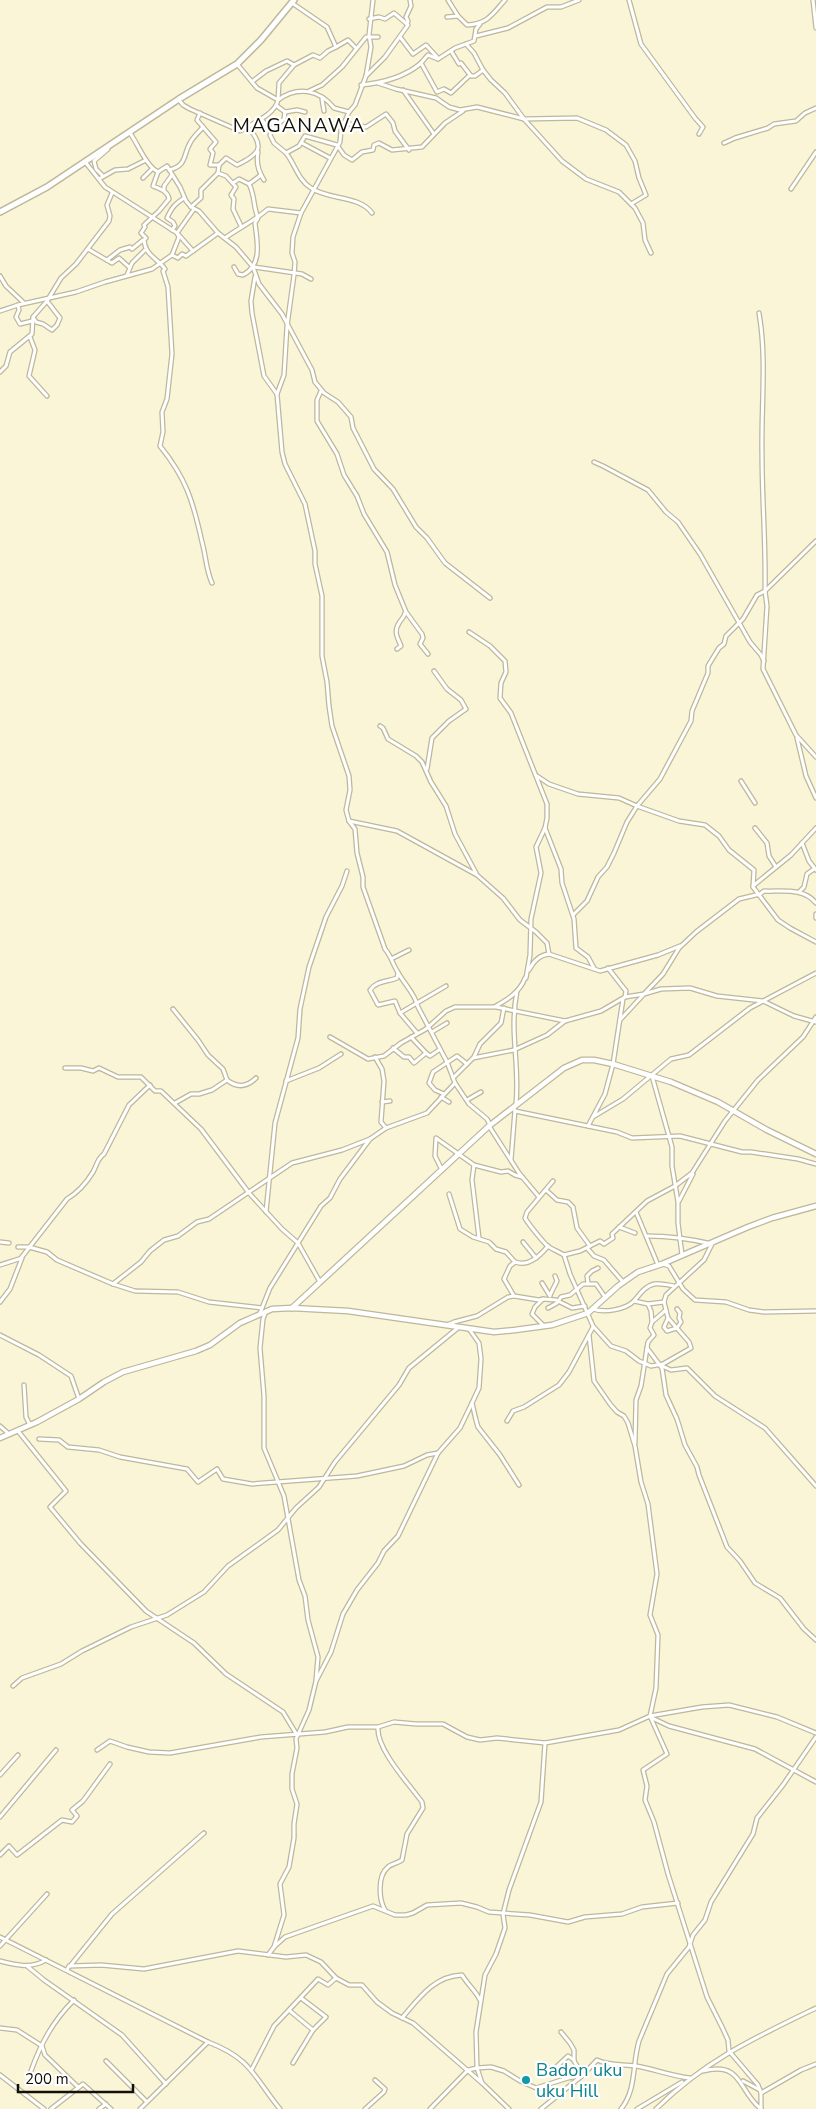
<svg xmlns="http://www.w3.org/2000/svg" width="816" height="2109" font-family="'Nunito Sans',sans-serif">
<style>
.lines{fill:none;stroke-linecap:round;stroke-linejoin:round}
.minor-casing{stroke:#bdb79b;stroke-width:5.5}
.tertiary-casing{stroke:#bdb79b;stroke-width:7}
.secondary-casing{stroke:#bdb79b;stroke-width:8}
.minor{stroke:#fff;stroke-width:3}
.tertiary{stroke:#fff;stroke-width:4.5}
.secondary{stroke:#fff;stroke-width:5}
.culture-dot{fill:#0f9aa8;stroke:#fff;stroke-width:2}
.labels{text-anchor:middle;stroke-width:4.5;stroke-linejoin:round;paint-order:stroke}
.culture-label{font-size:18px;fill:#0d838f;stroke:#fff;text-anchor:start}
.quarter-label{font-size:20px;letter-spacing:1px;fill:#131107;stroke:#fff}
</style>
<rect width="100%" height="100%" fill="#fbf5d7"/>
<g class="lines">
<g class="minor-casing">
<g id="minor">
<path d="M448 0 458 16 467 25C487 24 492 15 505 0"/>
<path d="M629 0 641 44 695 118 703 127 699 134"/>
<path d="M813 0 816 28"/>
<path d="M292 3 327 27 336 47 348 40 356 48"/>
<path d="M447 17 458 16"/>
<path d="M407 24 408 21 406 17 411 6 410 0"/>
<path d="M476 36 508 28 547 7H561L579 0"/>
<path d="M400 37 413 54 426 45 437 57"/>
<path d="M466 44 474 53 483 70 491 80 505 93 524 119 562 161 586 179 619 192 635 208 643 223 645 240 651 253"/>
<path d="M451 51 459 64 461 63 471 76H475L483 70"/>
<path d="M438 59 455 48 474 41 476 29 480 24"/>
<path d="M421 63 437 92 444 89 451 93 470 75"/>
<path d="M237 64 257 88 278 100"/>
<path d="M366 76 385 57 408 25 394 13 385 19 379 17 369 19"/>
<path d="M253 81 266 71 287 61 294 65"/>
<path d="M378 83 396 89 436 98 449 107 460 110 477 107 524 119 577 118 606 130 626 145 635 161 639 178 646 195 631 204"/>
<path d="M361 85C382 83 404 77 420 64 423 61 425 58 428 55L438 59"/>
<path d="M403 90 434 134"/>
<path d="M309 91 322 85 342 67 366 37H378"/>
<path d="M322 99 324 111"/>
<path d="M179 100 183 105 190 109 240 131C251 124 275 115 278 100 297 86 319 89 334 108L349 112"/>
<path d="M278 100 279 83 294 65 313 55 320 58 328 51 336 47"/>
<path d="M277 106 285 112 297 110 305 112"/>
<path d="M262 120 271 131 270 135 274 143 286 153 299 146 305 136 337 145 344 155 352 160 362 152 373 150 374 145 379 143 392 150 422 147 445 123 463 111"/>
<path d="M344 123 366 127 386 114 393 123 395 131 409 150"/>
<path d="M203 127 216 142 210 149 213 153 210 165H219"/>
<path d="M270 130 284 119 285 112"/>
<path d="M130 133C138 144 146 166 158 172"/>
<path d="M302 143 330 158"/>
<path d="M724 143 735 138 768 128 774 124 796 121 805 113 816 108"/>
<path d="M258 152C256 162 258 171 264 180"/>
<path d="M286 153C295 164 298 180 311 188 328 200 359 195 372 213"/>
<path d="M86 163 105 187 177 233 193 251 218 233"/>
<path d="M169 170C187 166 183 155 190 143 193 137 199 132 203 127L197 120 200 113"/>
<path d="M218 173 226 176 236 187 231 195 234 199 233 209 241 226"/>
<path d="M103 176 96 169 94 161 108 149"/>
<path d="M143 178 152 169"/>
<path d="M99 179 115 170 128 169 146 160"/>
<path d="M233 183 239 179 249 184 261 175"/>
<path d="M791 189 816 152"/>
<path d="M164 190V186L172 175"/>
<path d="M191 207 201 198V190L218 173 219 165 226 158 237 165C261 154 265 146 247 126"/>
<path d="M301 213 293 237 292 253 295 262 294 275 287 326 284 375 277 394 282 452 285 464 305 504 315 551V564L322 596V656L327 682 329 706 332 726 349 776 350 790 346 810 349 821 355 829 357 853 363 877V887L385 949C391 956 392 962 396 969 403 983 415 993 418 1007L447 1062 455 1083 469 1104 487 1119 490 1125"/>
<path d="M172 230 175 226 173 222 167 218C172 207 175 204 184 198"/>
<path d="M225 238C239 228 254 221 268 209L301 213 340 142 341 130 349 112 355 105 366 76 371 47 369 35 373 0"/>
<path d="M88 249 110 262 112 263 119 258 129 267"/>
<path d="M172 255 178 258 182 254 186 256 193 251"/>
<path d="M107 260 120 250 130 247 132 249 143 240"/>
<path d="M234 267 238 274 243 275C263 265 257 241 255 223L258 218C253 206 255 195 249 184"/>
<path d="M254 267 302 274 311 279"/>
<path d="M127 275 132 263 145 250"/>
<path d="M0 276 6 286 24 303"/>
<path d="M255 277 251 301 252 313 264 376 277 394"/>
<path d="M18 305 19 310 16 317 20 324 32 321"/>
<path d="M0 311 18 305 76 292 105 282 152 269 172 255 179 237 177 233 194 209"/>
<path d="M33 317 36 322 43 324 52 330 57 325 60 318 47 301"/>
<path d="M30 337 35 350 29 376 47 396"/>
<path d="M0 372 6 366 10 352 32 334 33 317 47 301 61 278 76 264 109 221 110 216 107 205 112 193"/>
<path d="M321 391 317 400V421L337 454 344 475 357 496 364 514 387 552 395 585 406 612 422 634 423 638 420 644 428 654"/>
<path d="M594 462 603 466 648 490 666 512 678 522 700 554 750 642 761 655 764 661"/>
<path d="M816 541 765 591 767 606 763 669 796 735 816 757"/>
<path d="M212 583C206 570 206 556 202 542 193 501 186 478 160 446L163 432 162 412 167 399 172 354 168 287 163 271 165 269C157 258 145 255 144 240L146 238 141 233 145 227 144 225 159 211 169 199C168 191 160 189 153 186L158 172 167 166 180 187 186 201 191 207 199 211 218 233 236 247 253 267 259 284 282 314 312 370 315 382 324 393 338 402 351 417 353 428 374 469 393 489 416 527 427 538 445 563 490 598"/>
<path d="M469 632 490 646 505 661 506 672 501 683 500 698 511 713 547 804V818L545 828 536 847 541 873 531 919 530 955 526 978"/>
<path d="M397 649 401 646C398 638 393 632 399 623 401 619 404 618 405 613"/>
<path d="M380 726 383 728 388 739 416 756 422 762 431 782 446 806 455 834 476 873"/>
<path d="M797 738 806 776 816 798"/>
<path d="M427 769 432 738 449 721 466 709 461 700 447 689 434 671"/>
<path d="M537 776 549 784 578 794 619 798 637 806 660 779 691 721 692 711 708 673V666L719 648 724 644 726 636 743 619 757 595 765 591C766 545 762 500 762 454 761 407 767 359 759 313"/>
<path d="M741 781 755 803"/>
<path d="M349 821 397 831 477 875 503 898 520 920 536 932 547 943 549 954"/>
<path d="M545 828 561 869 562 883 574 919 576 948 588 957 594 968"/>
<path d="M755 828 767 843 769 856 776 867"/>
<path d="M802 843 809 861 816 870"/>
<path d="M753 886 791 855 816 828"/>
<path d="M799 892 804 887 807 874 814 869"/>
<path d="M816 914V918"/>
<path d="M573 915 587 901 598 877 607 867 614 853 627 822 637 806 679 821 705 825 719 836 729 850 754 870 753 887 778 920 790 928 816 942"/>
<path d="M393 958 409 950"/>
<path d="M608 968 626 991 625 997"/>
<path d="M529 970C533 962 539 955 549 954L600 971 658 955 680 946"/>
<path d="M398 973 397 978C387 982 376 981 370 990L378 1005 395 1001 400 1013 417 1033"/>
<path d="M417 1003 446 986"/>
<path d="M496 1006C508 999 520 992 525 978"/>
<path d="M173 1009 198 1040 208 1055 223 1069 227 1080C237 1088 247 1087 256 1078"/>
<path d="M400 1013 417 1003"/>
<path d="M620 1020 644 994 661 989 690 988 717 996 763 1001 794 1016 816 1022"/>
<path d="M432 1032 447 1023"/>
<path d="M330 1037 368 1059 384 1056 401 1043 426 1029 446 1011 455 1007H496L565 1021"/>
<path d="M411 1037 426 1053"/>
<path d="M393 1048 404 1057H409L414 1063 426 1053 430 1056 439 1050"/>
<path d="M375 1057 382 1069 384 1081 381 1122 386 1128"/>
<path d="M474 1057 480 1044 501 1023 504 1008"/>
<path d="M65 1068H81L93 1071 99 1068 118 1077H141L155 1091H161L201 1129 249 1193 282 1229 298 1243 320 1282"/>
<path d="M652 1076 672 1147V1166L678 1202V1223L682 1255"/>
<path d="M453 1078 473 1058 514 1050 547 1035 565 1021 601 1011 625 997 644 994 663 974 679 948 696 932 739 899 760 894 764 891C781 892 803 887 816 903"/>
<path d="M286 1081 319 1068 341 1054"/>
<path d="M444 1094 435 1090 429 1083 433 1072 457 1056 467 1064"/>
<path d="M441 1097 449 1102"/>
<path d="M467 1100 481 1092"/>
<path d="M382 1102 390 1101"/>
<path d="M175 1103 191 1094H199L212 1090 227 1080"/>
<path d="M516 1104C520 1065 509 1032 517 991"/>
<path d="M515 1111 617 1132 632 1138 680 1136 742 1152H751L798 1159 816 1164"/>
<path d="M593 1117 623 1099 671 1059 689 1055 750 1008 816 973"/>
<path d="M489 1126 519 1173 539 1197"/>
<path d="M588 1126 605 1094 613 1064 623 999"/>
<path d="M511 1160 515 1110"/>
<path d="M474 1165 472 1180 479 1238"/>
<path d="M442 1170 435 1156 436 1138 474 1165 501 1172 508 1171 515 1175 522 1177"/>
<path d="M553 1181 527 1212 525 1218C527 1222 545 1245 549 1247 554 1250 559 1252 564 1255L580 1251 600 1241 604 1244 613 1238 612 1234 647 1201 675 1186 692 1173 725 1121 758 1080 803 1037 816 1017"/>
<path d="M546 1190 557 1200 568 1202 573 1207 577 1228 590 1246"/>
<path d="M449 1194 460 1229 473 1237 489 1242 496 1249 506 1252 515 1262"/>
<path d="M679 1201 693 1174"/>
<path d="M266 1212 275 1123 298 1038 300 1009 309 967 326 917 342 886 347 871"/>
<path d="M636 1212 658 1265"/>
<path d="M619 1227 635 1233"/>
<path d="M0 1242 9 1243"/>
<path d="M523 1242 536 1258"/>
<path d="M18 1247H29L47 1252 57 1260 113 1284 135 1291 178 1292 209 1302 262 1308"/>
<path d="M587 1248 594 1256 604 1260 623 1282"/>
<path d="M564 1255 570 1274 593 1326 611 1346 626 1351 639 1361 651 1366 663 1364 691 1348 689 1342 668 1318 666 1310"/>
<path d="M21 1258 67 1199C77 1193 87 1182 93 1172 97 1165 97 1159 104 1154L129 1105 150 1085"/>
<path d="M663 1264 669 1266 683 1289 695 1300 726 1302 749 1310 764 1312 816 1311"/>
<path d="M0 1265 22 1258 10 1289 0 1302"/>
<path d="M542 1283 550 1296"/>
<path d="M588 1283 587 1276 592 1271 598 1268"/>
<path d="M113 1284 141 1262 150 1251 164 1240 178 1236 197 1222 209 1219 292 1163 342 1150 370 1139"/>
<path d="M550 1295 557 1281 555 1276"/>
<path d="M514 1296 539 1300 543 1299 556 1300 572 1308 585 1306"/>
<path d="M543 1299 535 1307 532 1314 544 1326"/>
<path d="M634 1301 648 1304 664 1302"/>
<path d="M648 1304 651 1311 652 1322"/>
<path d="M548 1308 557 1303 561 1297 570 1295 583 1284H596L605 1297"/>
<path d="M593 1309C604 1313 625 1310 634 1301 640 1294 645 1286 654 1284 660 1283 668 1285 674 1286"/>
<path d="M266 1311 263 1319 260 1348 264 1396V1448L284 1496 299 1580 305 1596 308 1620 318 1657 316 1680"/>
<path d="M260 1313 270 1288 321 1206 330 1198 340 1179 370 1139 386 1128 427 1113 455 1083"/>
<path d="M668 1318 664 1327 667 1331 677 1328 681 1322 679 1318 680 1313 677 1309"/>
<path d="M447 1325 454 1322 477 1316 508 1297 514 1296 504 1279 510 1266 515 1262C528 1267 540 1256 548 1246"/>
<path d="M469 1329 479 1343 481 1359 479 1388 472 1403 476 1420 478 1427 500 1455 519 1485"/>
<path d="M0 1335 39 1355 71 1376 79 1399"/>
<path d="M589 1335 594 1381 610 1404 617 1412 624 1416 628 1423 635 1446 641 1482 648 1504 657 1574 650 1615 658 1635 656 1688 650 1716 667 1754 643 1770 647 1786 645 1800 654 1822 668 1874 707 1997 722 2027 728 2040 729 2051 758 2085 761 2093"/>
<path d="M647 1348 662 1368 666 1395 677 1419 685 1445 697 1467 699 1475 727 1547 740 1561 755 1583 780 1598 804 1629 816 1640"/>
<path d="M660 1365 671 1370 687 1368 715 1396 765 1428 816 1486"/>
<path d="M24 1385 26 1417 30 1425"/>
<path d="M507 1421 513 1411 524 1407 559 1385 569 1372 593 1327"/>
<path d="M0 1426 9 1434"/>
<path d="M18 1431 66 1491 50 1507 80 1543 146 1611 194 1643 226 1674 283 1712 297 1735"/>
<path d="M39 1439 59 1440 68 1447 99 1450 120 1457 187 1469 198 1482 217 1469 223 1479 252 1484 357 1476 404 1466 427 1455 438 1453"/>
<path d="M635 1443 636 1400 641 1386 647 1348 648 1342 654 1335 650 1328 652 1322 666 1310 664 1302 666 1295 704 1260 712 1244C691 1239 668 1236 647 1236"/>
<path d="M13 1686 22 1678 61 1664 82 1651 131 1627 167 1615 204 1592 228 1566 278 1530 296 1508 319 1487 335 1462 399 1385 409 1368 459 1327"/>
<path d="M650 1717 669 1726 755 1749 816 1782"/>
<path d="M378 1727C376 1749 409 1784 422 1802L423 1808 407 1834 402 1860C398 1863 391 1864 388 1867 377 1876 379 1900 385 1910"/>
<path d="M97 1750 110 1741 127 1747 149 1752 170 1753 261 1737 325 1732 348 1727H378L394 1722 416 1724H443L467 1737 480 1740 497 1738 545 1743 619 1730 650 1716 702 1707 729 1705 777 1717 816 1733"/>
<path d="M0 1775 18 1755"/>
<path d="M0 1817 56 1750"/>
<path d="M0 1855 9 1846 17 1855 62 1820 72 1822 77 1816 72 1810 83 1801 110 1764"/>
<path d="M0 1937 208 2042C252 2059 253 2076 280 2109"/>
<path d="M0 1946 47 1894"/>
<path d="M274 1947 284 1915 280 1884 289 1867 294 1838V1824L297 1804 292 1789V1774L297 1748 296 1739 309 1710 316 1681 331 1652 343 1614 357 1590 378 1563 384 1551 398 1536 438 1453 460 1428 472 1403"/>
<path d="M268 1955 274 1947 285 1937 373 1906 395 1915H406L413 1913 427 1905 461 1903 477 1907 489 1912 530 1915 568 1922 585 1917 622 1914 642 1907 678 1903"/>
<path d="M0 1961C16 1965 31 1969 46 1960"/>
<path d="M27 1966 44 1980 122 2035 166 2084"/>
<path d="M70 1966 112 1914 204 1833"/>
<path d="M67 1970 69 1966 101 1965 144 1969 238 1951 286 1957 306 1955 321 1962 336 1978 349 1985H362L377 2002 392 2013 413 2023 482 2083"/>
<path d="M301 1998 326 2017 313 2030"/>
<path d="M290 2011 313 2030 293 2063"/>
<path d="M402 2018C419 1998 434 1976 462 1975 468 1985 475 1990 480 2000"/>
<path d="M0 2028 17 2030 42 2046 45 2055 78 2087"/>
<path d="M106 2061 146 2101"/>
<path d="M543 2066 553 2070 568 2056 574 2060"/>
<path d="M252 2069 274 2026 318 1979 328 1985 336 1978"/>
<path d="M31 2071C41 2043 53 2021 74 2000"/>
<path d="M703 2071C743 2061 738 2091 761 2109"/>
<path d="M0 2075 44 2109"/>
<path d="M743 2081 760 2090"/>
<path d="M761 2108V2093L801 2070 816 2064"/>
<path d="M51 2109 83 2084 111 2109"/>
<path d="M99 2109 106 2104"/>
<path d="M140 2109 208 2042"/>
<path d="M365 2109 384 2092 385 2089 375 2080"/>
<path d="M430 2109 468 2070 477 2068 491 2067 504 2071 520 2081 536 2088 568 2078 583 2075 574 2061V2050L570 2043 561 2032"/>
<path d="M509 2109 482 2083 477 2068 476 2032 485 1975 496 1954 505 1928 503 1914 509 1890 541 1802 545 1743"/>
<path d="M541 2109 583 2075 597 2060C609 2066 623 2064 636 2066 654 2069 671 2076 690 2078"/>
<path d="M621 2109C637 2089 632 2064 639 2041L667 1974 689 1947 693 1935 705 1920 711 1902 753 1834 757 1818 783 1785 816 1737"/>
<path d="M637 2109 682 2082"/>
<path d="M656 2109C704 2061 756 2037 816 2008"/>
</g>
</g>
<g class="tertiary-casing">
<g id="tertiary">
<path d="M292 1308 489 1126 564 1068 582 1060H594L613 1064 671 1082 718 1102 767 1130 816 1154"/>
<path d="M0 1438 37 1422 79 1399 104 1382 123 1372 196 1351 210 1345 240 1323 272 1309 292 1308 348 1311 494 1332 515 1330 552 1325 588 1313 618 1286 638 1272 662 1264 748 1227 772 1218 816 1206"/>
</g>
</g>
<g class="secondary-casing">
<path id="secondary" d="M0 212 47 187 179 99 237 64 261 40 294 0"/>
</g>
<use href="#minor" class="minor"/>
<use href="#tertiary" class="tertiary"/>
<use href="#secondary" class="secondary"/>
</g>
<circle class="culture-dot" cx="526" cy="2080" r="5"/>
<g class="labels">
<g class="culture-label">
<text x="536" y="2076">Badon uku<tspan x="536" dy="21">uku Hill</tspan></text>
</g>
<g class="quarter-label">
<text x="299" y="132">MAGANAWA</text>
</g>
</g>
<path d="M18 2084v8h115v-8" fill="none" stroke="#131107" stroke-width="2.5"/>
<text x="25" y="2084" font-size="15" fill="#131107" stroke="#ffffff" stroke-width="4" paint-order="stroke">200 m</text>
</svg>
